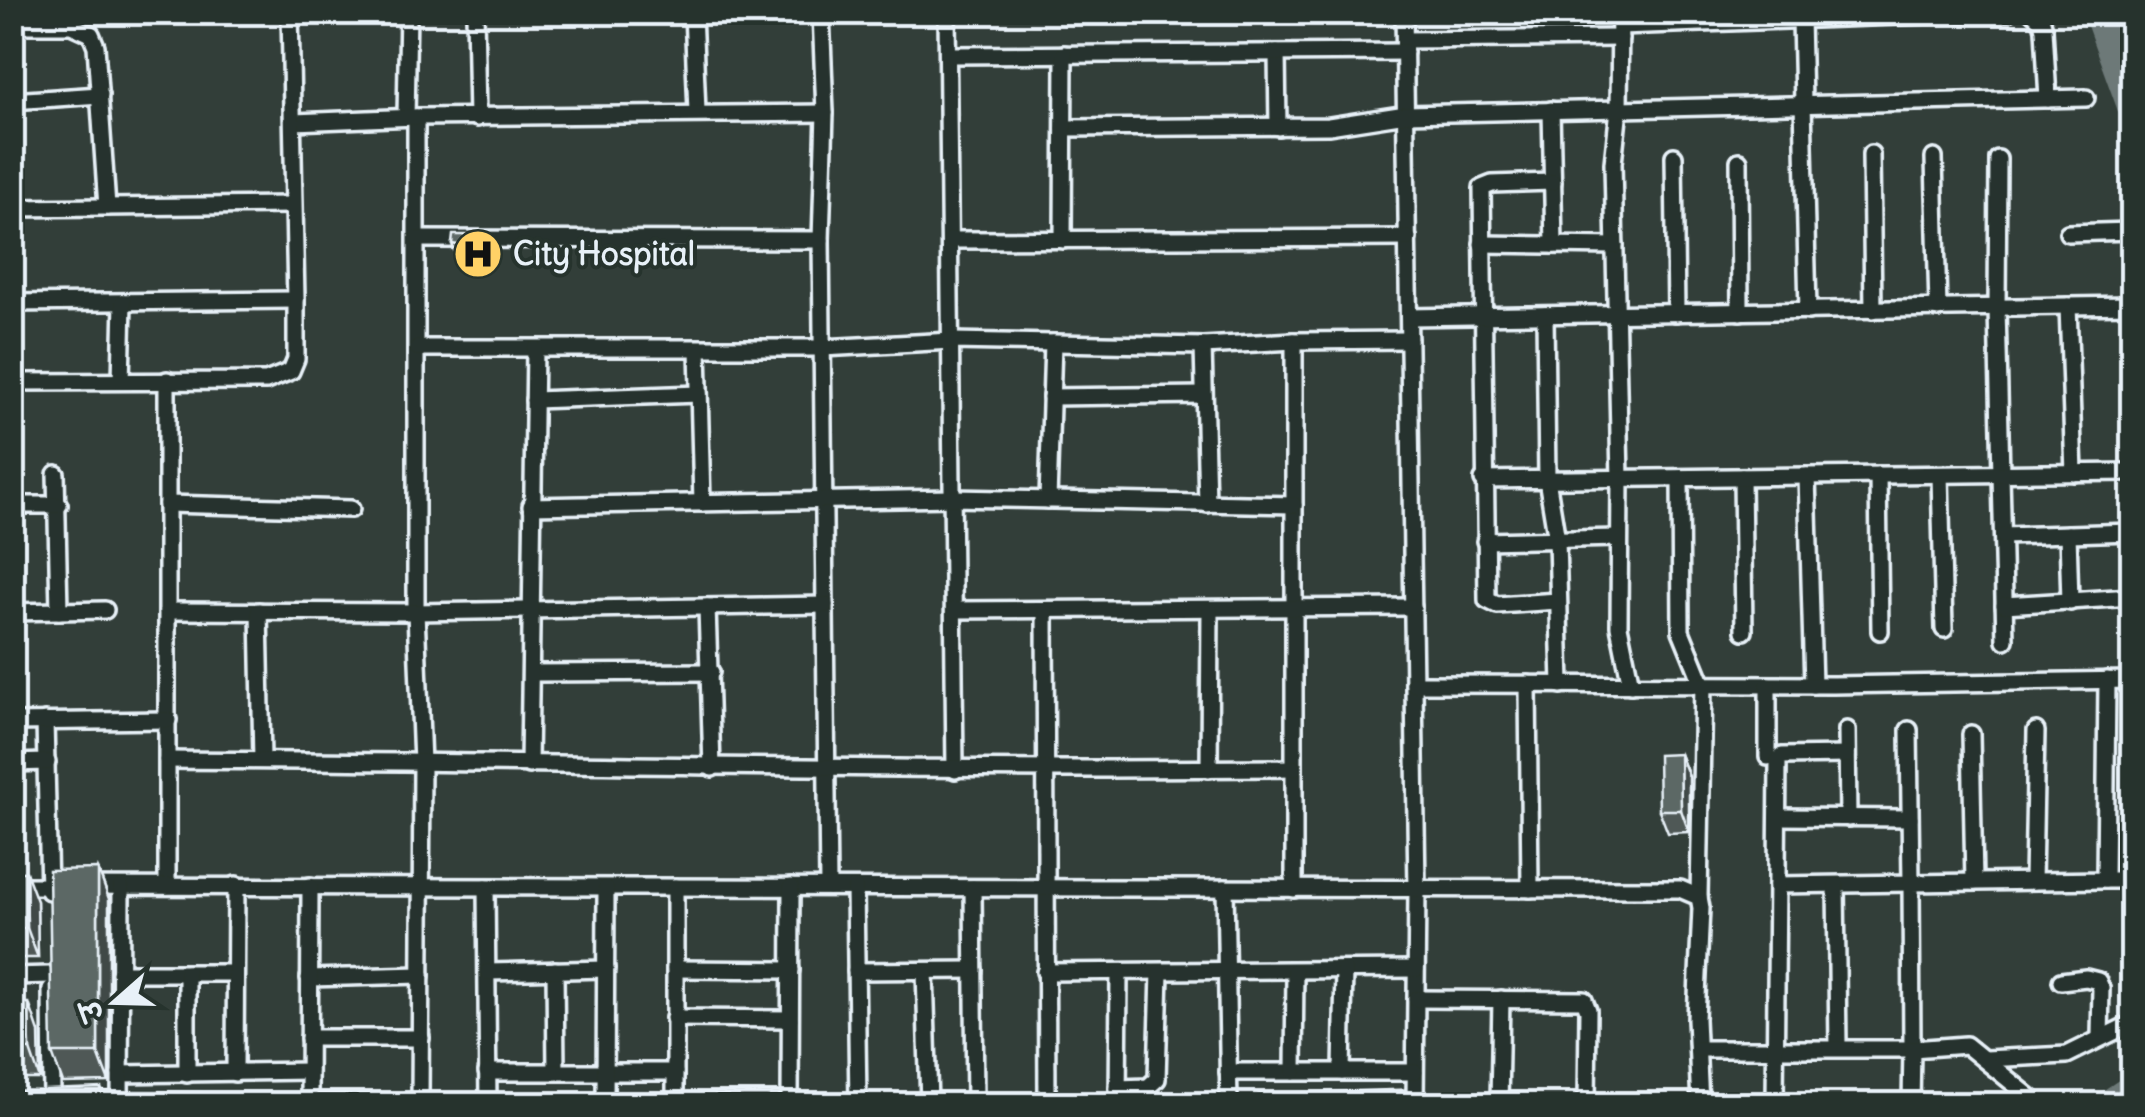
<svg xmlns="http://www.w3.org/2000/svg" width="2145" height="1117" font-family="Delius,'Playpen Sans Deva',sans-serif">
<style>
.lines{fill:none;stroke-linecap:round;stroke-linejoin:round}
.canal{stroke:#6d7978;stroke-width:18}
.river{stroke:#6d7978;stroke-width:30}
.minor-casing{stroke:#e8f1f8;stroke-width:22}
.minor{stroke:#26332d;stroke-width:15}
.wall{fill:#4f5957;stroke:#e8f1f8;stroke-width:2.5}
.shaded-wall{fill:#404947;stroke:#e8f1f8;stroke-width:2.5}
.building{fill:#5c6865;stroke:#e8f1f8;stroke-width:2.5}
.labels{text-anchor:middle;stroke-width:8;stroke-linejoin:round;paint-order:stroke}
.poi-label{font-size:32px;font-weight:bold;fill:#e8f1f8;stroke:#26332d;text-anchor:start}
</style>
<rect width="100%" height="100%" fill="#323e39"/>
<filter id="ink" filterUnits="userSpaceOnUse"><feTurbulence type="fractalNoise" baseFrequency=".01" numOctaves="2"/><feDisplacementMap in="SourceGraphic" scale="20" xChannelSelector="R" yChannelSelector="G"/><feConvolveMatrix kernelMatrix="1 2 1 2 8 2 1 2 1" color-interpolation-filters="sRGB"/></filter>
<g filter="url(#ink)">
<g class="lines">
<path class="canal" d="M2099 1104 2132 1082"/>
<path class="river" d="M2098 12 2132 106"/>
<g class="minor-casing">
<g id="minor">
<path d="M475 12 477 118"/>
<path d="M693 12 697 112"/>
<path d="M821 12 825 113 821 240 828 887"/>
<path d="M947 12 955 770"/>
<path d="M1404 12 1417 889 1415 1104"/>
<path d="M1620 12 1619 109 1613 163 1620 479 1619 626 1631 685"/>
<path d="M2032 12 2042 21 2044 29 2048 99"/>
<path d="M1801 19 1808 311"/>
<path d="M12 25H71L91 34 96 46 107 207"/>
<path d="M1620 26 2008 12"/>
<path d="M1405 40 1620 38"/>
<path d="M1277 53 1278 127"/>
<path d="M950 55 1405 52"/>
<path d="M12 101 100 95"/>
<path d="M1551 110 1554 245"/>
<path d="M406 117 408 12"/>
<path d="M416 117V612L422 763 420 1104"/>
<path d="M294 122 416 117 825 113"/>
<path d="M1064 128 1329 126 1406 114 2086 98"/>
<path d="M1871 154 1873 310"/>
<path d="M1674 156 1676 313"/>
<path d="M1934 158 1938 309"/>
<path d="M1998 159 1997 308 2005 640"/>
<path d="M1739 161 1740 312"/>
<path d="M1553 182 1492 184 1482 188 1487 600 1497 605 1558 601"/>
<path d="M2131 207 2132 310"/>
<path d="M12 208 293 205"/>
<path d="M2068 233 2131 231"/>
<path d="M417 239 821 240"/>
<path d="M951 240 1408 238"/>
<path d="M1063 240 1064 54"/>
<path d="M1482 244 1615 246"/>
<path d="M12 303 296 300"/>
<path d="M2068 306 2074 473"/>
<path d="M1545 315 1547 479 1557 540 1561 685"/>
<path d="M1409 317 2132 305"/>
<path d="M1294 341 1409 340"/>
<path d="M1203 346 1207 504"/>
<path d="M417 348H822L952 341 1203 346 1294 341V889"/>
<path d="M698 349 702 503"/>
<path d="M167 380V886"/>
<path d="M121 381 123 302"/>
<path d="M12 382 266 381 291 371 296 359V300L290 12"/>
<path d="M1051 397 1204 395"/>
<path d="M534 400 699 394"/>
<path d="M56 474 59 611"/>
<path d="M1878 475 1880 631"/>
<path d="M1940 475 1944 629"/>
<path d="M1807 476 1813 685"/>
<path d="M1742 477 1744 631"/>
<path d="M1680 478 1681 631 1703 685 1699 897"/>
<path d="M1483 480 2132 472"/>
<path d="M1048 500 1053 343"/>
<path d="M167 504 351 509"/>
<path d="M12 505H59"/>
<path d="M531 506 953 498 1294 505"/>
<path d="M2068 534 2070 602"/>
<path d="M2003 536 2132 532"/>
<path d="M1485 541 1619 538"/>
<path d="M2004 605 2132 597"/>
<path d="M707 607 712 768"/>
<path d="M954 610 1413 607"/>
<path d="M1045 610 1047 1104"/>
<path d="M167 611 416 612 825 605"/>
<path d="M259 611 262 760"/>
<path d="M12 612 105 610"/>
<path d="M531 673 711 672"/>
<path d="M1414 684 1833 685 2132 680"/>
<path d="M1528 684 1530 889"/>
<path d="M45 721 49 891"/>
<path d="M12 722 168 720"/>
<path d="M1847 730 1848 818"/>
<path d="M1971 734 1974 882"/>
<path d="M1768 757V685"/>
<path d="M167 760C543 762 918 772 1294 768"/>
<path d="M12 763 47 762"/>
<path d="M529 765 535 349"/>
<path d="M1209 769 1210 610"/>
<path d="M1778 817 1910 818"/>
<path d="M2105 880H2132"/>
<path d="M2033 881 2036 731"/>
<path d="M1777 885 1911 883 1909 730"/>
<path d="M1836 885 1838 1047"/>
<path d="M12 886 1680 889 1699 897 1701 908 1696 1019 1700 1104"/>
<path d="M486 887 488 1104"/>
<path d="M855 888 858 1104"/>
<path d="M973 888 975 1104"/>
<path d="M1225 888 1229 1104"/>
<path d="M675 969 791 970"/>
<path d="M555 970 556 1072"/>
<path d="M856 971 974 970"/>
<path d="M925 971 929 1104"/>
<path d="M488 972 606 969"/>
<path d="M1045 972 1416 969"/>
<path d="M120 973H235"/>
<path d="M187 973V1074"/>
<path d="M12 976 51 975"/>
<path d="M309 978 421 975"/>
<path d="M2061 981 2086 978 2098 981 2101 988 2100 1037"/>
<path d="M51 989 52 1104"/>
<path d="M1416 999 1584 1000 1588 1010 1587 1104"/>
<path d="M674 1018 790 1019"/>
<path d="M309 1038H421"/>
<path d="M1698 1049H1912L1911 883 2105 880 2107 680"/>
<path d="M1986 1059 2067 1055 2132 1023"/>
<path d="M487 1072H675"/>
<path d="M1228 1072H1415"/>
<path d="M1294 1072 1295 971"/>
<path d="M1342 1072 1344 970"/>
<path d="M235 1073 236 885"/>
<path d="M120 1074 309 1071"/>
<path d="M1118 1088 1148 1087 1157 1079 1160 972"/>
<path d="M12 1100 63 1101"/>
<path d="M86 1101 460 1104"/>
<path d="M120 1104 121 887"/>
<path d="M309 1104 310 886"/>
<path d="M517 1104H805"/>
<path d="M605 1104 606 888"/>
<path d="M675 1104V887"/>
<path d="M790 1104 791 887"/>
<path d="M1118 1104 1119 972"/>
<path d="M1261 1104 1415 1099"/>
<path d="M1499 1104 1501 999"/>
<path d="M1775 1104 1778 761 1782 756 1847 755"/>
<path d="M1911 1104 1912 1049 1966 1045 2030 1097"/>
</g>
</g>
<use href="#minor" class="minor"/>
</g>
<g class="wall">
<path d="M452 244 491 250 489 264 457 259Z"/>
<path d="M1680 754 1689 777V832L1668 833 1659 810Z"/>
<path d="M98 869 109 899V1082L63 1083 52 1053Z"/>
<path d="M12 872 37 901 38 958H12Z"/>
<path d="M12 1003 39 1032 40 1079H12Z"/>
</g>
<g class="shaded-wall">
<path d="M486 235 491 250 489 264 484 249Z"/>
<path d="M1680 754 1689 777V832L1681 810Z"/>
<path d="M98 869 109 899V1082L98 1053Z"/>
<path d="M26 872 37 901 38 958 27 928Z"/>
<path d="M29 1003 39 1032 40 1079 30 1050Z"/>
<path d="M101 1088 108 1104H102Z"/>
</g>
<g class="building">
<path d="M453 235H486L484 249 452 244Z"/>
<path d="M1680 754 1681 810H1659L1658 755Z"/>
<path d="M98 869V1053H52L49 870Z"/>
<path d="M12 872H26L27 928H12Z"/>
<path d="M12 1003H29L30 1050 12 1049Z"/>
<path d="M101 1088 102 1104H47L46 1090Z"/>
</g>
</g>
<defs>
<g id="hospital-disc" transform="scale(2.5)"><circle r="9.5" fill="#ffd166" stroke="#26332d"/><path d="M-5-5h3v3.5h4V-5h3V5h-3V1.5h-4V5h-3Z" fill="#111"/></g>
</defs>
<g fill-rule="evenodd">
<use href="#hospital-disc" x="478" y="254"/>
</g>
<g class="labels">
<g class="poi-label">
<text x="513" y="265">City Hospital</text>
</g>
</g>
<rect width="2145" height="1117" fill="none" stroke="#26332d" stroke-width="50"/>
<rect x="25" y="25" width="2095" height="1067" fill="none" stroke="#e8f1f8" stroke-width="4" filter="url(#ink)"/>
<g transform="translate(115 1002) rotate(250)" stroke="#26332d" stroke-width="8" paint-order="stroke">
<path d="M0-8L18 38L0 25L-18 38Z" fill="#e8f1f8"/>
<text y="-15" font-size="28" font-weight="bold" text-anchor="middle" fill="#e8f1f8">उ</text>
</g>
</svg>
